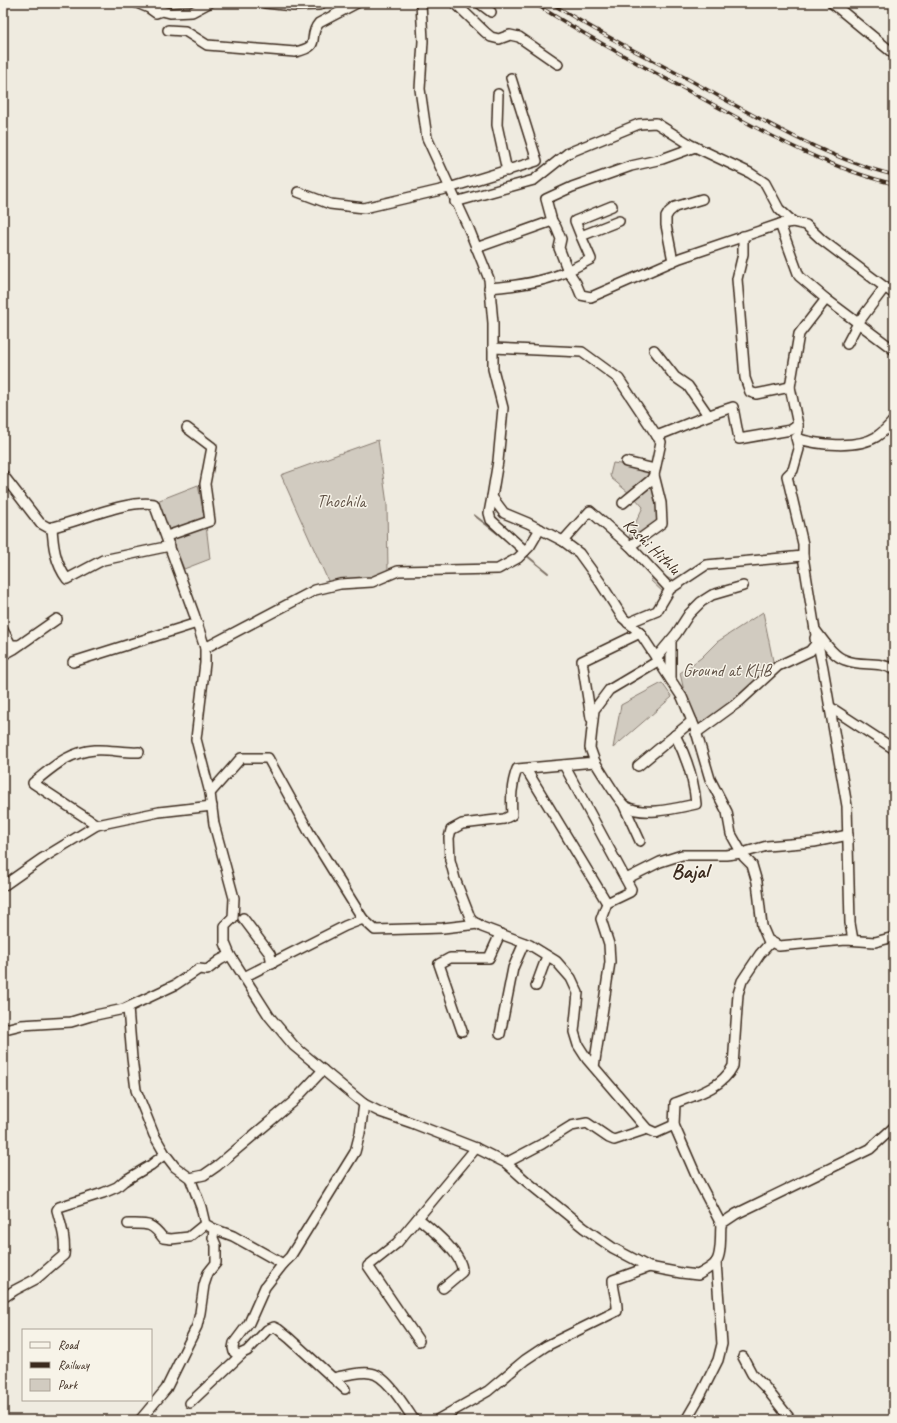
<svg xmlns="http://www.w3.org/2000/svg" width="897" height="1423" font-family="Caveat,sans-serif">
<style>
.green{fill:#d1cbc0;stroke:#867a6f}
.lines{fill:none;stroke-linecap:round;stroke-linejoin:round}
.stream{stroke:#7e7266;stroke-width:2}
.minor-casing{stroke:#3b2a1e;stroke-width:12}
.minor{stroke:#f7f3e8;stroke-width:9}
.rail-casing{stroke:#3b2a1e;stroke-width:3.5}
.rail{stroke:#f7f3e8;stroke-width:2;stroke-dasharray:6;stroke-linecap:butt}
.labels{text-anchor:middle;stroke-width:3;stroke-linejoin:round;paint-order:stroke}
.park-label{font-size:17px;fill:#605246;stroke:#f7f3e8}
.street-label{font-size:17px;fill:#3b2a1e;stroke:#f7f3e8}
.district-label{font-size:21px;font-weight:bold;fill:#3b2a1e;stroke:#f7f3e8}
</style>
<rect width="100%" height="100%" fill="#efebe0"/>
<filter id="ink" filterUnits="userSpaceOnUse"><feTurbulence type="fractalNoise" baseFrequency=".025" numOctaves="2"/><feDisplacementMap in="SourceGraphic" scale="8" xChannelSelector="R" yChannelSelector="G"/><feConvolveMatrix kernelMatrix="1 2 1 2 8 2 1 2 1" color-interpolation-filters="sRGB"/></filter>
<g filter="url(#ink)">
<g class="green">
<path d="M378 440 387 504 388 571 377 577 329 583 281 475 347 451Z"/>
<path d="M613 463C626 465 644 466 651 477L661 519 635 541H627L643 507 635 498 611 478 610 475Z"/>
<path d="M198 485 206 525 210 559 184 569 157 501Z"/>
<path d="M662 575 676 582 664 593 650 580Z"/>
<path d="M763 612 774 666 701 728 684 691 680 673 701 658 717 642Z"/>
<path d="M662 683 672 697 613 748 621 705Z"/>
</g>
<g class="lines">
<g class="stream">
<path d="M474 515 506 540"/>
<path d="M526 555 548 573"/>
</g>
<g class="minor-casing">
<g id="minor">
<path d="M137 3 149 8 156 13 162 11 170 13 192 12 209 3"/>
<path d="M265 3 293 6 319 5 322 3"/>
<path d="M421 3 423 41 420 89 427 138 469 229 489 279 493 323V369L503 408 498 461 492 497 504 513 528 523 563 541 579 553 600 582 623 618 640 633 682 697 695 728 710 779 727 812 731 834 744 857 752 865 757 882 762 926 768 940 779 946 846 940 875 942 890 938 894 939"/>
<path d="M455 3 485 32 491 37 499 39 510 35 519 37 558 64"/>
<path d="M479 3 491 12"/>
<path d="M832 3 894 54"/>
<path d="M168 30 185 31 207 45 295 52C324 46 306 38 319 23L357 3"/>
<path d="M498 94 497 125 507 171"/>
<path d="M298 192 330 204 364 208 449 188 537 161 511 78"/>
<path d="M455 202 534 180 568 153 639 124 656 123 691 145 750 173 765 183 779 209 793 222"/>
<path d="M552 221 556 227 561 239 559 248 568 271 591 259 581 236 619 221"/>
<path d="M780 224 799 276 826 299 799 334 790 387 798 425"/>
<path d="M581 236 575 221 612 206"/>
<path d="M743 236V254L737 279 745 378 750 392 756 394 790 387"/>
<path d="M476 248 552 221 546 199 572 187 631 166 662 159 695 147"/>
<path d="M673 261 666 225V217L669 212 675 207 702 199"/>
<path d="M489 288C516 286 544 282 568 271L576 283 581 295 591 297 680 258 780 224 793 222 806 225 822 240 894 294"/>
<path d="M826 299 894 350"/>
<path d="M847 344 858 323 885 287"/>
<path d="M493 348 582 352 619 379 661 442 654 475 661 503 662 523 630 546"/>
<path d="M654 350 675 377 688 386 708 415"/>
<path d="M657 436C682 426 707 415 733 407L739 439 791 430 798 425V431"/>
<path d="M626 462 655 469"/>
<path d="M3 475 40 523 49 528C78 522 127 499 154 504L194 614 205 648V663L196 739 210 793 214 824 234 898 233 918 225 926V943L230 955 269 1016 294 1046 364 1104 380 1112 412 1123 476 1148 506 1163 526 1181 584 1228 613 1248 649 1267 681 1273 698 1275C704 1271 713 1267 716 1262 722 1254 720 1234 721 1224L736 1214 870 1149 894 1127"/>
<path d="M492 497 489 513 491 520 525 551"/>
<path d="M623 503 651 480 654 475"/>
<path d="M52 527C53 545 55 563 67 579L103 560 170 546"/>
<path d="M167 536 210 521 205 484 212 447 187 428"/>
<path d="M563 541 590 511 630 546 670 589 706 565 803 556"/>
<path d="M628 623 657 611 670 589"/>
<path d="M3 630 11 645H19"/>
<path d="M816 631C824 641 833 656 845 660 861 667 879 660 894 670"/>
<path d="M205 648 315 590 340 584 372 582 398 571 498 569 518 558 530 546 540 529"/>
<path d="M3 655 14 649 57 619"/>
<path d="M656 658 676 634 689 614 701 602 712 595 743 586"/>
<path d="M658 661 609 690 594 710 590 748 595 762 517 769C511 785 511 799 512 815L504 819 462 824 451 830 449 838 450 860 455 879 471 920 482 927 530 945 556 961 571 978 578 993 574 1032 578 1045 587 1059 647 1129 656 1133 674 1125 698 1180 721 1224"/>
<path d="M73 662 197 623"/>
<path d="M671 680V640"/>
<path d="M830 707 894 749"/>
<path d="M591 718 582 661 640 633"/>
<path d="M696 733 740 701 778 666 810 651 816 644 815 638"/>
<path d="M595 762C600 770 620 803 625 806 643 817 677 808 696 804 694 779 687 758 675 735"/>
<path d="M564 765 631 889 630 892 607 903 601 919 609 944 610 962 594 1067"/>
<path d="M638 766 692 721"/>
<path d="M526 769 607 903"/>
<path d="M210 793 241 758H268L309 832 363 919"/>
<path d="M624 806 640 841"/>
<path d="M97 825 33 783C53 767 68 752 95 750 109 749 125 753 139 752"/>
<path d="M626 879 660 862 682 855H726L742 853 767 846 814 842 848 835"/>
<path d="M3 886 43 858 97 825 159 812 212 806"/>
<path d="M243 918 270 954 272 964"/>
<path d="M853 940 850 923 847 806 823 668 815 630 803 556V544L787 476 793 470 799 449 796 438C817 445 857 449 876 437 882 433 889 426 894 420"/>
<path d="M244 977 345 926 363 919 375 930 443 928 478 924"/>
<path d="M536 986 547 956"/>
<path d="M128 1008 132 1058 136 1090 154 1135 165 1154 175 1167 190 1178 201 1207 205 1224 214 1229 233 1236 283 1264 265 1287 249 1323 234 1343 233 1348 234 1352 238 1355 247 1351 267 1330 274 1327 278 1329 289 1338 345 1389"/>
<path d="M3 1030 5 1029 21 1025 71 1022 91 1016 124 1009 175 985 199 969 207 970 220 960 230 955"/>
<path d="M462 1031 439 964 450 958H489L500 934"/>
<path d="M500 1034 513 968 524 943"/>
<path d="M674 1125 675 1103C696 1095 722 1088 733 1066L738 994 742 981 760 954 771 942"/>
<path d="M506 1163 542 1144 571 1126 587 1123 609 1138 614 1140 647 1129"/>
<path d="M190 1178 204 1175 217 1166 293 1102 323 1070"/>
<path d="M418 1218C430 1228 464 1255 462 1272L443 1288"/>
<path d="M128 1224C147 1224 151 1222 163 1238L171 1239 189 1237 205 1224"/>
<path d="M283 1264 290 1257 355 1152 360 1133 364 1104"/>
<path d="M3 1298 15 1290 36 1279 64 1255C66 1239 61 1225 57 1210L59 1207 103 1193 117 1187 124 1181 151 1165 165 1154"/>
<path d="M419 1341 368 1266 397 1243 476 1148"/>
<path d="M743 1357 752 1374 765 1387 791 1420"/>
<path d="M333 1378C343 1376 359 1371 370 1373 386 1374 405 1407 414 1420"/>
<path d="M190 1403 242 1354"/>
<path d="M140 1420 166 1389 197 1326 200 1313 204 1285 208 1273 216 1263V1245L213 1238 214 1229"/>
<path d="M437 1420 488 1391 525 1360 546 1346 617 1311C618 1302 613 1291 613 1280L649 1267"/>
<path d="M686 1420 700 1396 718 1360 722 1344 716 1262"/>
</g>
</g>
<use href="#minor" class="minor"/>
<g class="rail-casing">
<g id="rail">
<path d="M534 3C585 36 639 64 692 93 757 128 822 167 894 184"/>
<path d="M551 3C594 31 641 54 686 78 750 113 823 158 894 175"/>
</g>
</g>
<use href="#rail" class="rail"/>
</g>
</g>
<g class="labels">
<g class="park-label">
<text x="341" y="507">Thochila</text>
<text x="727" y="676">Ground at KHB</text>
</g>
<g class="street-label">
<text transform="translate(652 546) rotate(44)" y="6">Kashi Hithlu</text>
</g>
<g class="district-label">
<text x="690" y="878">Bajal</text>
</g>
</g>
<rect width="897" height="1423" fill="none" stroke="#f7f3e8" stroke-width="16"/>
<rect x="8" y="8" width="881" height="1407" fill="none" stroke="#3b2a1e" stroke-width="1.5" filter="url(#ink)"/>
<rect x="22" y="1329" width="130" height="72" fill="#f7f3e8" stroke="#aca397"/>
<rect x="30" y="1342" width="20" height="6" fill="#f7f3e8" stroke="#aca397"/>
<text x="58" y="1349" font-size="12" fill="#3b2a1e">Road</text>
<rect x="30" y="1362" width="20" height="6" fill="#3b2a1e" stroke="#aca397"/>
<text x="58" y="1369" font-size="12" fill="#3b2a1e">Railway</text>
<rect x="30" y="1379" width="20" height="12" fill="#d1cbc0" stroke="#aca397"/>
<text x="58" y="1389" font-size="12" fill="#3b2a1e">Park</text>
</svg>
